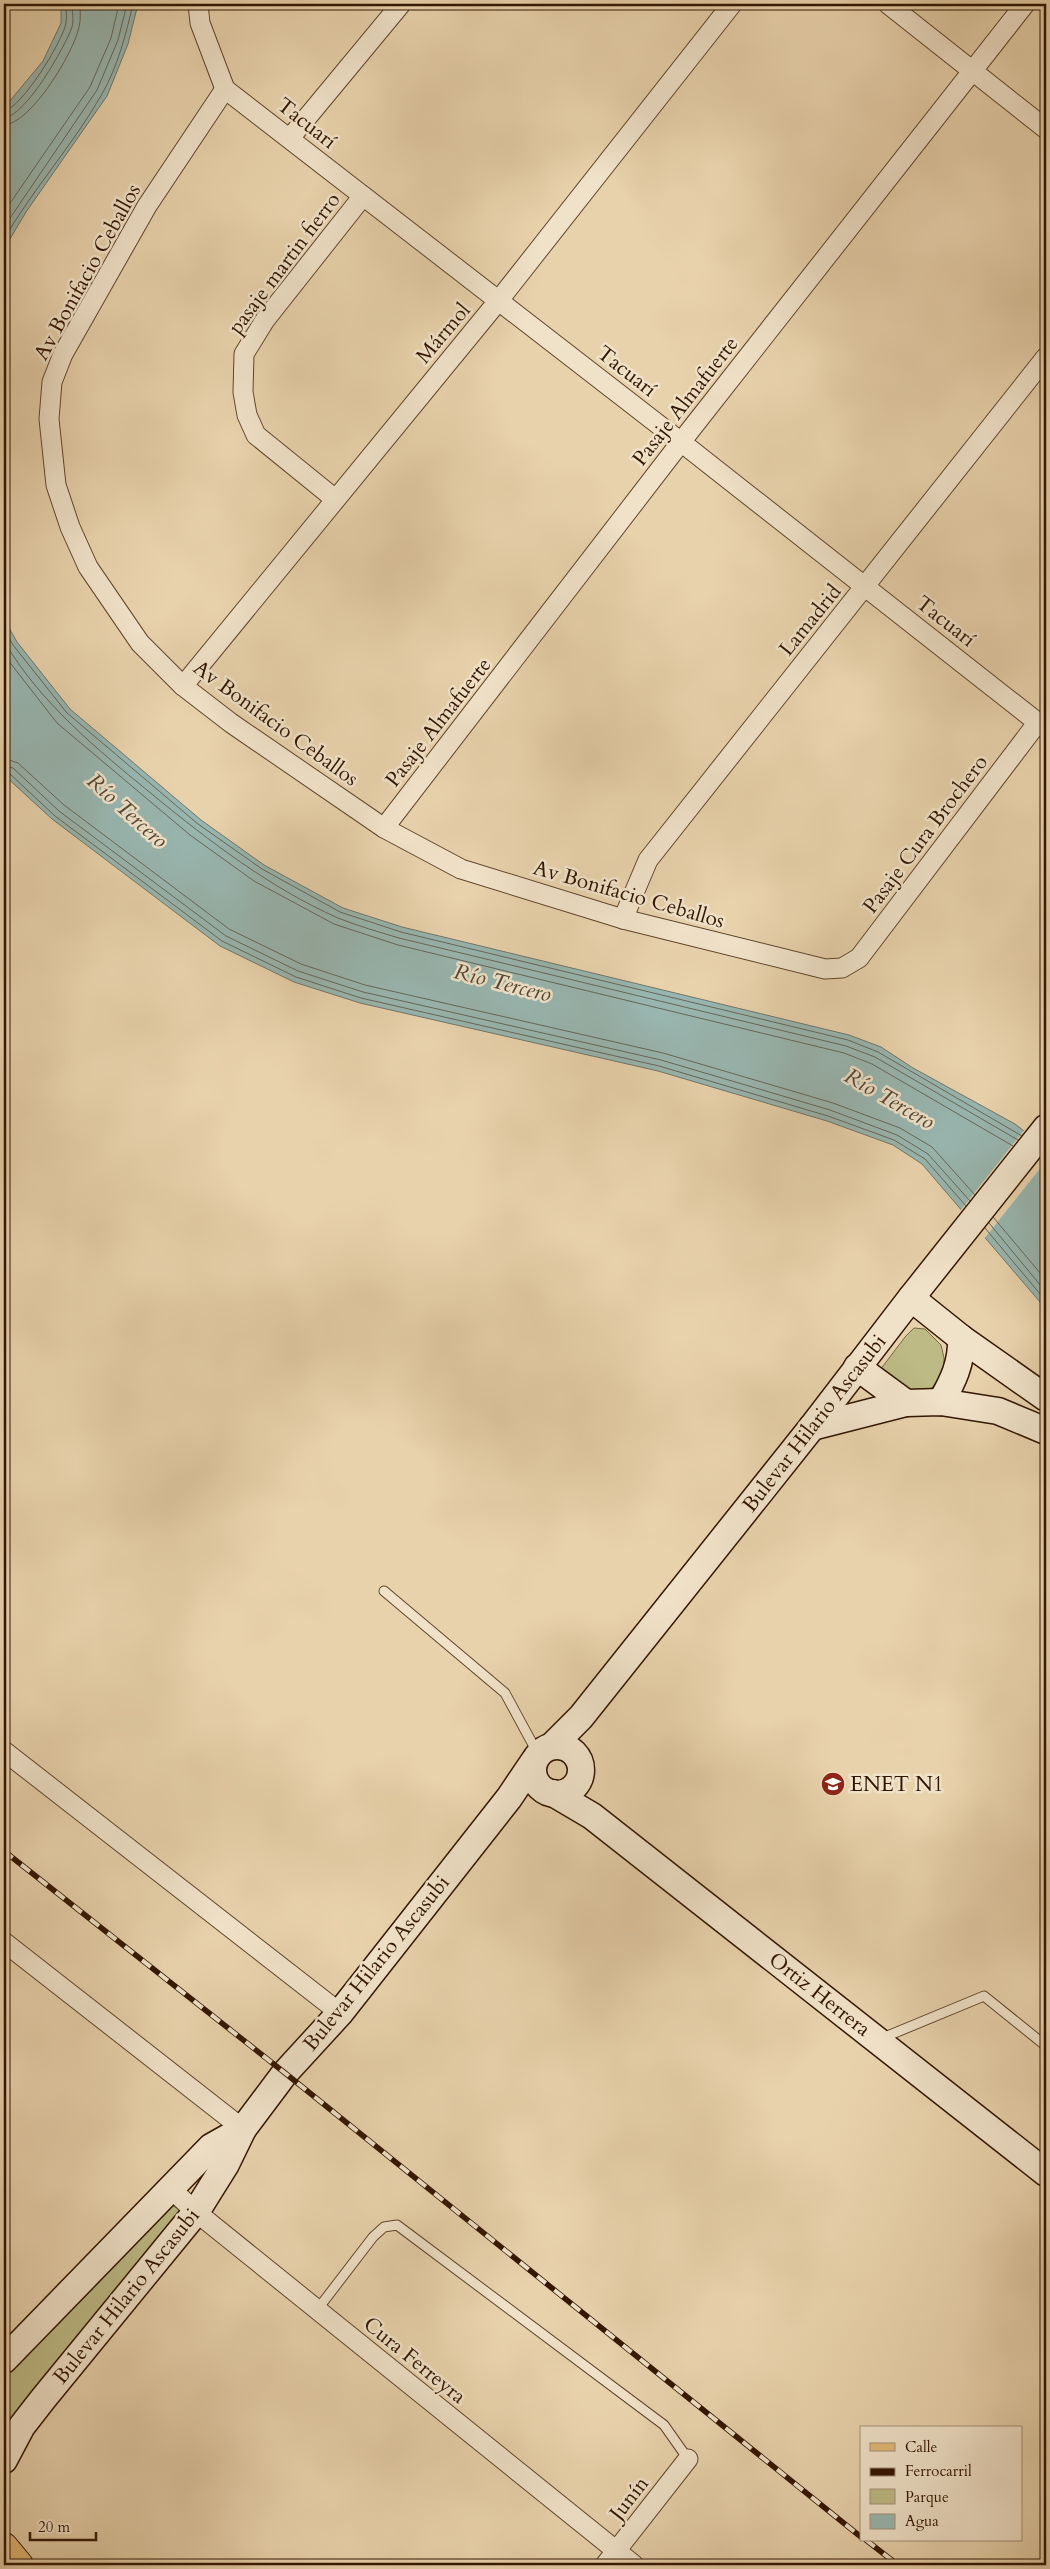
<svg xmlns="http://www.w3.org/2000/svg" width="1050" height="2569" font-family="Cardo,serif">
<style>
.green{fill:#bdba85;stroke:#786844}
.water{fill:#98b6b0;stroke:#70766a}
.pier{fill:#e8d2ac}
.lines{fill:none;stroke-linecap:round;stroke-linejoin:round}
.shore{stroke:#666659;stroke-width:1}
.lane-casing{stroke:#60452c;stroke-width:11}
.street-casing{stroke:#60452c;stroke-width:21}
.secondary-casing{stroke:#331602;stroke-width:29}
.primary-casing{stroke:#331602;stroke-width:30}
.lane{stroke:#f0e2c9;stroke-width:9}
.street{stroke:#f0e2c9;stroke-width:19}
.secondary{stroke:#f0e2c9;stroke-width:26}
.primary{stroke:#e4b976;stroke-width:28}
.rail-casing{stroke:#331602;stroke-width:5.5}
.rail{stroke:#f0e2c9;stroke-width:4;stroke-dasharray:11;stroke-linecap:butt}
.labels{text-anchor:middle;stroke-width:5;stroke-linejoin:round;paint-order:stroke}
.street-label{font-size:21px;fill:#331602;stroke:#f0e2c9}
.poi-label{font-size:21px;fill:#331602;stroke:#f0e2c9;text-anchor:start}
.water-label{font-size:22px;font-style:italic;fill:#514636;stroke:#f0e2c9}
</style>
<rect width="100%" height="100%" fill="#e8d2ac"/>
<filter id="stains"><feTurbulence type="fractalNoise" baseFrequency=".004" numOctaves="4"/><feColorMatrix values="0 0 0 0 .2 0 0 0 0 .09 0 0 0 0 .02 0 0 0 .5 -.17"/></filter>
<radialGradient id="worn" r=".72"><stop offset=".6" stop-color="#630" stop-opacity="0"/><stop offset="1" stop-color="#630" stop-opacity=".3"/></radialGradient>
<g class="green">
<path d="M914 1328 925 1329 941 1345 944 1358V1370L932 1388 912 1393 880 1370 905 1337Z"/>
<path d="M172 2205 182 2212 4 2440V2373Z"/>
</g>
<g class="water">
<path d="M61 4H138L128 44 107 96 26 212 4 249V108L43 61 61 23Z"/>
<path d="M4 619 17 642 70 709 201 820 264 865 343 908 402 927 849 1035 881 1047 913 1068 1015 1124 1046 1148V1309L922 1164 893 1145 827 1121 658 1071 360 1003 294 982 220 946 52 819 4 775Z"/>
</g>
<path class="pier" d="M1025 1129 1046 1145V1161L984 1239 960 1211Z"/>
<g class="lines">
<g class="shore">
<path d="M4 111C21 109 63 41 66 23 67 17 66 10 66 4"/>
<path d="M4 118C26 116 65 47 72 27 74 20 72 11 72 4"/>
<path d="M4 125C31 124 74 52 79 27 81 20 80 11 80 4"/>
<path d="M4 212 90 87 111 38 119 4"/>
<path d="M4 227 97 90 118 40 127 4"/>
<path d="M4 239C33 189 73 145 102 94 118 66 126 34 133 4"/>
<path d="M4 629 13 645 67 713 198 824 262 869 340 912 401 932 848 1040 878 1052 1022 1136"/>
<path d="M4 641C40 703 98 750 153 795 209 841 272 889 338 918 358 926 379 932 399 938L846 1046 875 1057 1018 1140"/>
<path d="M4 655 57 723 190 835 254 881 334 924 398 945 844 1053 872 1064 1013 1146"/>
<path d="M4 758 18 763 64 805 229 929 301 964 365 985 663 1053 833 1103 900 1128 932 1147 975 1195"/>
<path d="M4 766 13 768 59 811 226 936 298 971 363 992 661 1060 830 1110 897 1135 928 1154 970 1201"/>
<path d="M4 772 9 773 55 816 222 941 296 977 361 998 659 1066 828 1116 894 1140 925 1159 966 1206"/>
<path d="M993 1217 1046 1280"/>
<path d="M989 1223 1046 1292"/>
<path d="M985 1228 1046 1301"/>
</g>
<g class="lane-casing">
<g id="lane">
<path d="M384 1591 505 1693 538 1754"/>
<path d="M880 2039 984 1996 1046 2046"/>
<path d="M317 2310 373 2237 384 2227 397 2225 664 2425 688 2459"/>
</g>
</g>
<g class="street-casing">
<g id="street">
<path d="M198 4 200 23 225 89"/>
<path d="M888 4 1046 129"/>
<path d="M225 89 147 206 63 354 52 382 49 419 56 485 70 527 88 567 140 643 183 686 231 723 384 828 461 869 623 919 825 969 842 968 859 958 1038 722"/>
<path d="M225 89 681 442 1046 729"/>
<path d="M290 138 401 4"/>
<path d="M335 499 256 435 247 415 243 392 244 354 265 320 363 196"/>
<path d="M183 686 499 300 732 4"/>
<path d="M384 828 681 442 1025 4"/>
<path d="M623 919 648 860 1046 357"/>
<path d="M4 1751 340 2013"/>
<path d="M4 1942 243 2129"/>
<path d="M170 2188 196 2212 634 2565"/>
<path d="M605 2565 688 2459"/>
</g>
</g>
<g class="secondary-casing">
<g id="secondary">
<path d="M911 1298 961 1338 1046 1398"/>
<path d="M857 1367 906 1403 941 1402 998 1411 1046 1431"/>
<path d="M941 1402C953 1381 962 1363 961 1338"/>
<path d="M812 1427 906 1403"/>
<path d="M552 1746 581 1717 812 1427 911 1298 1046 1128"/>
<circle cx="557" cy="1770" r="24"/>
<path d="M553 1793 592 1816 1046 2173"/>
<path d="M4 2360 211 2147 243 2129"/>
<path d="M4 2460 22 2426 43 2399 196 2212 226 2164 243 2129 285 2073 340 2013 509 1798 534 1761"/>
</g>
</g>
<g class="primary-casing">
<path id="primary" d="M4 2547 19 2565"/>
</g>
<use href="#lane" class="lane"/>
<use href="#street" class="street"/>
<use href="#secondary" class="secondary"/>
<use href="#primary" class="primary"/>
<g class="rail-casing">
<g id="rail">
<path d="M4 1851 285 2073 861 2537"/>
<path d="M866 2540 898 2565"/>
</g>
</g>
<use href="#rail" class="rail"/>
</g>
<defs>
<g id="school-disc" transform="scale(1.25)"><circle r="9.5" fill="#8f2418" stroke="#f0e2c9"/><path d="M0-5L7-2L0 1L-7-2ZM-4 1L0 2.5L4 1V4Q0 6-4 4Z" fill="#fff"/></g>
</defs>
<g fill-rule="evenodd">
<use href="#school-disc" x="833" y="1784"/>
</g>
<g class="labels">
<g class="street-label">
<text transform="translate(307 123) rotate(38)" y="7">Tacuarí</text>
<text transform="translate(284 263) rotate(-53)" y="7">pasaje martin fierro</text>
<text transform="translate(87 272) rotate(-61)" y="7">Av Bonifacio Ceballos</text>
<text transform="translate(443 333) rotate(-50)" y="7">Mármol</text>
<text transform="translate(627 371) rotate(38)" y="7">Tacuarí</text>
<text transform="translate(685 401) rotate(-52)" y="7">Pasaje Almafuerte</text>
<text transform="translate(810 620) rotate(-51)" y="7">Lamadrid</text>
<text transform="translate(946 621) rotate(38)" y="7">Tacuarí</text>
<text transform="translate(438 722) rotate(-52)" y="7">Pasaje Almafuerte</text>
<text transform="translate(276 723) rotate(36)" y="7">Av Bonifacio Ceballos</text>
<text transform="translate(925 834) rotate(-53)" y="7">Pasaje Cura Brochero</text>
<text transform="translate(629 894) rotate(16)" y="7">Av Bonifacio Ceballos</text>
<text transform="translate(814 1423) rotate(-52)" y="7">Bulevar Hilario Ascasubi</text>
<text transform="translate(376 1963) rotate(-51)" y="7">Bulevar Hilario Ascasubi</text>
<text transform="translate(820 1994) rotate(38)" y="7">Ortiz Herrera</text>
<text transform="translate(126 2296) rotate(-51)" y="7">Bulevar Hilario Ascasubi</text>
<text transform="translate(415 2360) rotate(39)" y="7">Cura Ferreyra</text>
<text transform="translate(629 2498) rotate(-52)" y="7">Junín</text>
</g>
<g class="poi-label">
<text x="850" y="1791">ENET N1</text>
</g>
<g class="water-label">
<text transform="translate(128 810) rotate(42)" y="8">Río Tercero</text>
<text transform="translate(503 982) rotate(14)" y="8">Río Tercero</text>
<text transform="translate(890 1098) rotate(30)" y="8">Río Tercero</text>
</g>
</g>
<rect width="1050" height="2569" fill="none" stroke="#e8d2ac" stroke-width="20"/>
<rect x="5" y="5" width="1040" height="2559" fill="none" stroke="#331602" stroke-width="2.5"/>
<rect x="10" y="10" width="1030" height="2549" fill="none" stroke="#331602"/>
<rect x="860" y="2426" width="162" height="115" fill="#f0e2c9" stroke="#a49079"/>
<rect x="870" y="2443" width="25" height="8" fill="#e4b976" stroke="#a49079"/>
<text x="905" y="2452" font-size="15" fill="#331602">Calle</text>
<rect x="870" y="2468" width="25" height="8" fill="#331602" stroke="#a49079"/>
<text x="905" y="2476" font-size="15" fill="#331602">Ferrocarril</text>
<rect x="870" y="2489" width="25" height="15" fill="#bdba85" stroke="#a49079"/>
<text x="905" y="2502" font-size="15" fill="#331602">Parque</text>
<rect x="870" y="2514" width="25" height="15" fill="#98b6b0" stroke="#a49079"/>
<text x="905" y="2526" font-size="15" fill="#331602">Agua</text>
<path d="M30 2532v8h66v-8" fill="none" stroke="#331602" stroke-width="2.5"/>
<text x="38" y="2532" font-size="15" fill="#331602" stroke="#f0e2c9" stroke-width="4" paint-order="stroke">20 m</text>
<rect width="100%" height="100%" filter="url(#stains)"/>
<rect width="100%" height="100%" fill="url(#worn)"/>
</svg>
